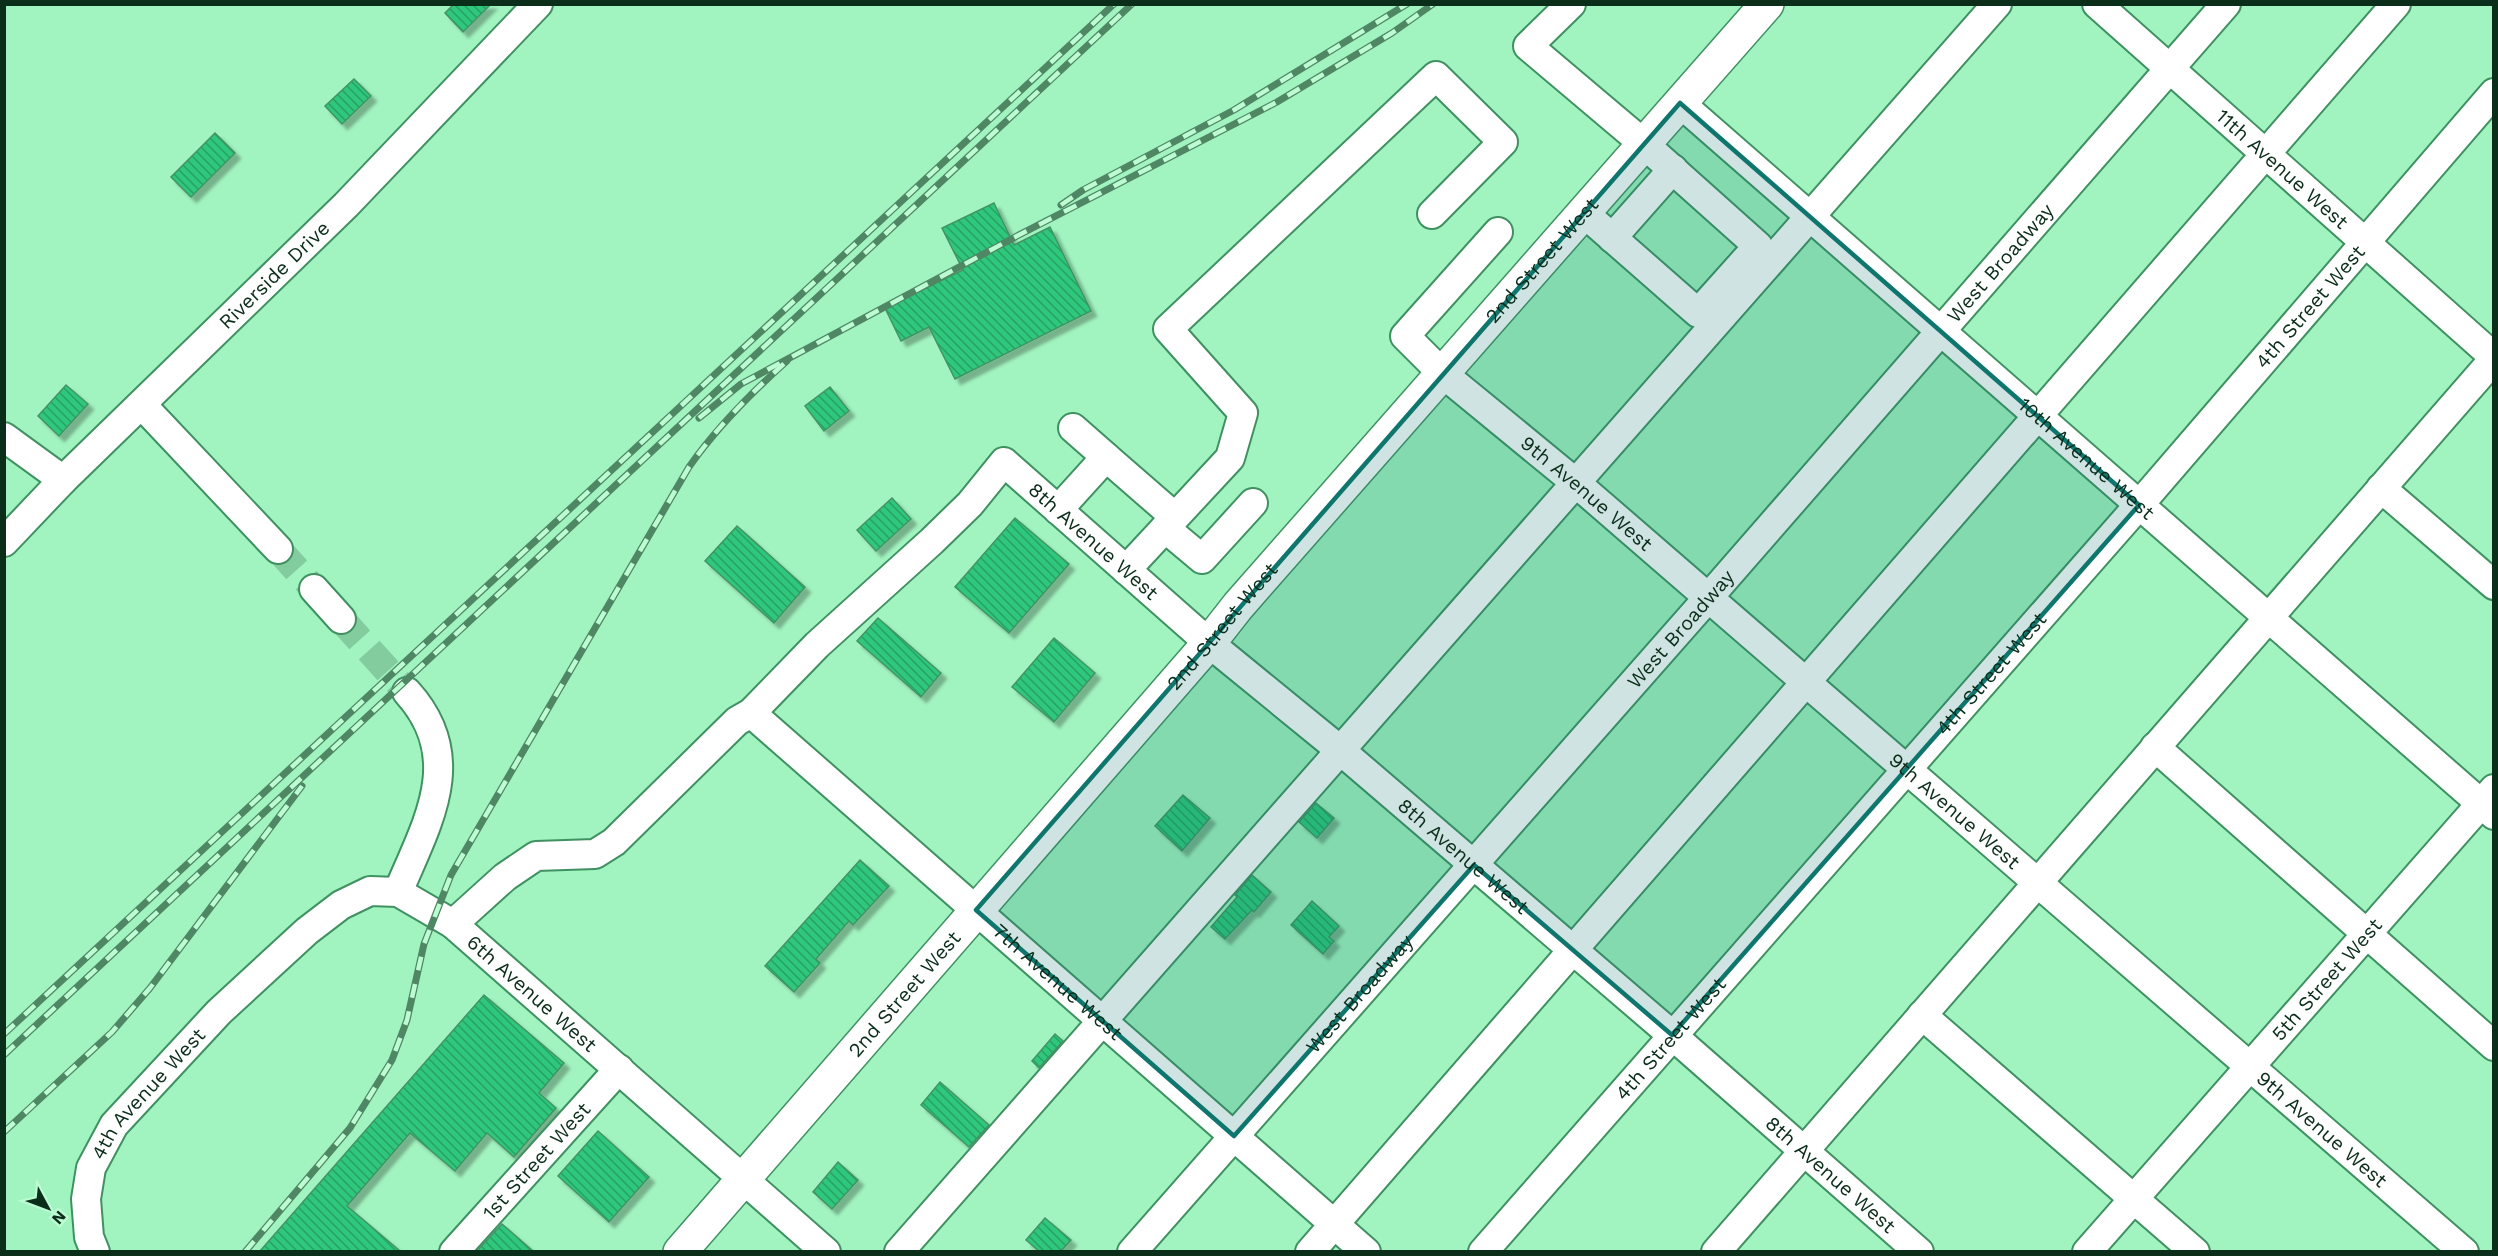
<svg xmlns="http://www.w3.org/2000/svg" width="2498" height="1256" font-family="'Work Sans',sans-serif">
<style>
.building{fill:url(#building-back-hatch);stroke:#439365;stroke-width:1.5;filter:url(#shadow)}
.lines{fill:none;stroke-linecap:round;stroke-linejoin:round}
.minor-tunnel{stroke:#83cc9e;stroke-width:28;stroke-dasharray:28 14;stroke-linecap:butt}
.minor-casing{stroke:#409162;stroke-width:32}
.major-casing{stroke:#409162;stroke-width:36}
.minor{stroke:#fff;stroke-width:28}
.major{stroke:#fff;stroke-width:33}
.rail-casing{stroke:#4f8765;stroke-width:7}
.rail{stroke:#bcfcd2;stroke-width:4.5;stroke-dasharray:14;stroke-linecap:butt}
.marked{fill:#0f766e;fill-opacity:0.2;stroke:#0f766e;stroke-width:4.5;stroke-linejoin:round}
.labels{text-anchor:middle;stroke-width:4.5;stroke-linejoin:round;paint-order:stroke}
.street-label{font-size:20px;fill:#0b2e1b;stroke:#bcfcd2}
</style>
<defs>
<pattern id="building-back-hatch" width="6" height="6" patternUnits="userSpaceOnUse" patternTransform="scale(1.5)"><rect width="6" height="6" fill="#2fc77b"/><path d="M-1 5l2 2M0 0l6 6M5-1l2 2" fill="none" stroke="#26a264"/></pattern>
<filter id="shadow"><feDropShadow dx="5.5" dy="5.5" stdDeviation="1.5" flood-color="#0004"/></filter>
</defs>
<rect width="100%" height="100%" fill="#a1f3bf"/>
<g class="building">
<path d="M454 4H491L463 32 445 13Z"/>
<path d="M354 79 371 96 342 124 325 106Z"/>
<path d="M215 133 235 153 191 197 171 177Z"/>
<path d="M994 203 1014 245 1050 227 1091 311 955 379 929 327 901 341 885 308 963 270 942 228Z"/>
<path d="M66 385 88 404 59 436 38 416Z"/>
<path d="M830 387 849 411 824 431 805 406Z"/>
<path d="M892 498 911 519 876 551 857 530Z"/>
<path d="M1015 518 1069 564 1009 633 955 587Z"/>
<path d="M737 526 805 587 774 623 705 561Z"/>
<path d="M878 618 941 673 921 697 857 641Z"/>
<path d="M1054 638 1095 673 1054 722 1012 687Z"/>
<path d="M1183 795 1210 818 1182 851 1155 826Z"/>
<path d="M1316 803 1334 818 1317 838 1299 822Z"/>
<path d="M860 860 889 886 853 925 849 921 816 959 820 963 794 992 765 966Z"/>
<path d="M1252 875 1271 892 1254 912 1252 910 1225 939 1211 927 1237 897 1235 895Z"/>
<path d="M1312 901 1339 926 1329 937 1334 941 1323 954 1291 925Z"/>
<path d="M484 995 564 1063 539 1093 556 1108 514 1157 487 1133 455 1171 410 1133 347 1206 400 1251H260Z"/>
<path d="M1055 1034 1063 1041 1039 1068 1032 1061Z"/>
<path d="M940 1082 989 1125 969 1147 921 1105Z"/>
<path d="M598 1131 649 1177 609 1222 558 1176Z"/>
<path d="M838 1162 858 1180 832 1209 813 1192Z"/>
<path d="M1045 1218 1071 1240 1061 1251H1039L1026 1240Z"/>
<path d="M502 1224 533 1251H477Z"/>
</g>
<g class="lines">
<g class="minor-tunnel">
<path d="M278 549 314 589"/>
<path d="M341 619 407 692"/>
</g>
<g class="minor-casing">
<g id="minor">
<path d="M1571 4 1528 46 1644 144 1758 246 1698 313 1584 213"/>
<path id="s1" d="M2097 4 2494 357"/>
<path id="s2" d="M1680 103 2494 815"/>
<path id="s3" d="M1498 232 1405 336 1442 373 1576 483 2464 1252"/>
<path d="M1612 238 1673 169"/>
<path d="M142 405 278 549"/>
<path d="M1073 428 1106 457"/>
<path d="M4 437 63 480"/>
<path d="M2381 488 2494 585"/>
<path d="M1058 510 1106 457 1175 517"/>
<path d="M1165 528 1202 559 1253 503"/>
<path id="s4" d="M4 542 63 480 346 205 538 4"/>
<path d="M1126 570 1230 458 1243 413 1168 329 1436 76 1503 142 1432 214"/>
<path d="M314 589 341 619"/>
<path id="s5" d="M751 713 1366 1252"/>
<path d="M2155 747 2494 1046"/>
<path d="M398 892C427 823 467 758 407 692"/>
<path id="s6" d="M453 924 505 877 536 856 595 854 614 842 737 721 751 713 817 645 932 541 970 504 1004 462 1209 643 1340 750 1672 1035 1919 1252"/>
<path d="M1922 1015 2195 1252"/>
<path id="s7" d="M95 1252 89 1237 86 1199 91 1168 114 1125 219 1012 307 931 341 905 370 891 398 892 453 924 826 1252"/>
<path id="s8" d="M454 1252 619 1069"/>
<path d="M899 1252 1997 4"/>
<path id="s9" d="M1132 1252 1708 598 2226 4"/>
<path d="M1310 1252 2396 4"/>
<path id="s10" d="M1483 1252 2139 505 2494 93"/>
<path d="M1716 1252 2494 359"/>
<path id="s11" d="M2087 1252 2494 789"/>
</g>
</g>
<g class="major-casing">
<g id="major">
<path id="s12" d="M680 1252 1209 643 1238 606 1767 4"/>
</g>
</g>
<use href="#minor" class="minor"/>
<use href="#major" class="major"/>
<g class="rail-casing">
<g id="rail">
<path d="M1061 205 1083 190 1234 110 1407 4"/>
<path d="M699 418 741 384 1017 236 1277 102 1392 33 1433 4"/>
<path d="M4 1034 1114 4"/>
<path d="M4 1055 1132 4"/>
<path d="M4 1132 112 1032 150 988 302 786"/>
<path d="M245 1252 350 1128 392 1060 407 1020 424 944 451 875 689 467C717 427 750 394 787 361"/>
</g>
</g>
<use href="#rail" class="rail"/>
</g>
<path class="marked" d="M1680 103 2139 505 1672 1035 1474 865 1234 1136 976 910Z"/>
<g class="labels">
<g class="street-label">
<text dy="7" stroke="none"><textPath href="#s1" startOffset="248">11th Avenue West</textPath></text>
<text dy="7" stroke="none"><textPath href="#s12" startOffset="1314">2nd Street West</textPath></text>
<text dy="7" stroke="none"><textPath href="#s9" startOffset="1316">West Broadway</textPath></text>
<text dy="7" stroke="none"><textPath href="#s4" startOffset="380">Riverside Drive</textPath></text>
<text dy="7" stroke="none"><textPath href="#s10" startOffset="1256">4th Street West</textPath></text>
<text dy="7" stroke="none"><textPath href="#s2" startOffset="540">10th Avenue West</textPath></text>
<text dy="7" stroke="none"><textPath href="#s3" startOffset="380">9th Avenue West</textPath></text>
<text dy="7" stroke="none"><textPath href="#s6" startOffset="854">8th Avenue West</textPath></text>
<text dy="7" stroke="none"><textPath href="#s12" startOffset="828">2nd Street West</textPath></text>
<text dy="7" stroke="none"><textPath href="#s9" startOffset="830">West Broadway</textPath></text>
<text dy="7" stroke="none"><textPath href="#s10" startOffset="770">4th Street West</textPath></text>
<text dy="7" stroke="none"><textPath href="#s3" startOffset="866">9th Avenue West</textPath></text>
<text dy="7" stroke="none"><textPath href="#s6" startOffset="1340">8th Avenue West</textPath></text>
<text dy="7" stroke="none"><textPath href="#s11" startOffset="363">5th Street West</textPath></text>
<text dy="7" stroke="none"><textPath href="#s5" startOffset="408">7th Avenue West</textPath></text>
<text dy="7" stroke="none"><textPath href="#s7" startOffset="680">6th Avenue West</textPath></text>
<text dy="7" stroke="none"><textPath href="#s12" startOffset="342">2nd Street West</textPath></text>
<text dy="7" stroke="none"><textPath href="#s9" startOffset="344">West Broadway</textPath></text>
<text dy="7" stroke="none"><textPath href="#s10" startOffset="284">4th Street West</textPath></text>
<text dy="7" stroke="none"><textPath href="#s7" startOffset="180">4th Avenue West</textPath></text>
<text dy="7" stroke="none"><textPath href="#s3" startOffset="1352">9th Avenue West</textPath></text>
<text dy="7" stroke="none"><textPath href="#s8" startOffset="123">1st Street West</textPath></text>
<text dy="7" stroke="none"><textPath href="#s6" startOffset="1826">8th Avenue West</textPath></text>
</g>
</g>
<rect width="2498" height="1256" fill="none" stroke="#0b2e1b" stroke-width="12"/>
<g transform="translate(48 1208) rotate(131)" stroke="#bcfcd2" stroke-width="4.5" paint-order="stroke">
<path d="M0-4.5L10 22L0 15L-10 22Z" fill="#0b2e1b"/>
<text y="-9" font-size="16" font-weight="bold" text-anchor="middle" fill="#0b2e1b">N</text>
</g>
</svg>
